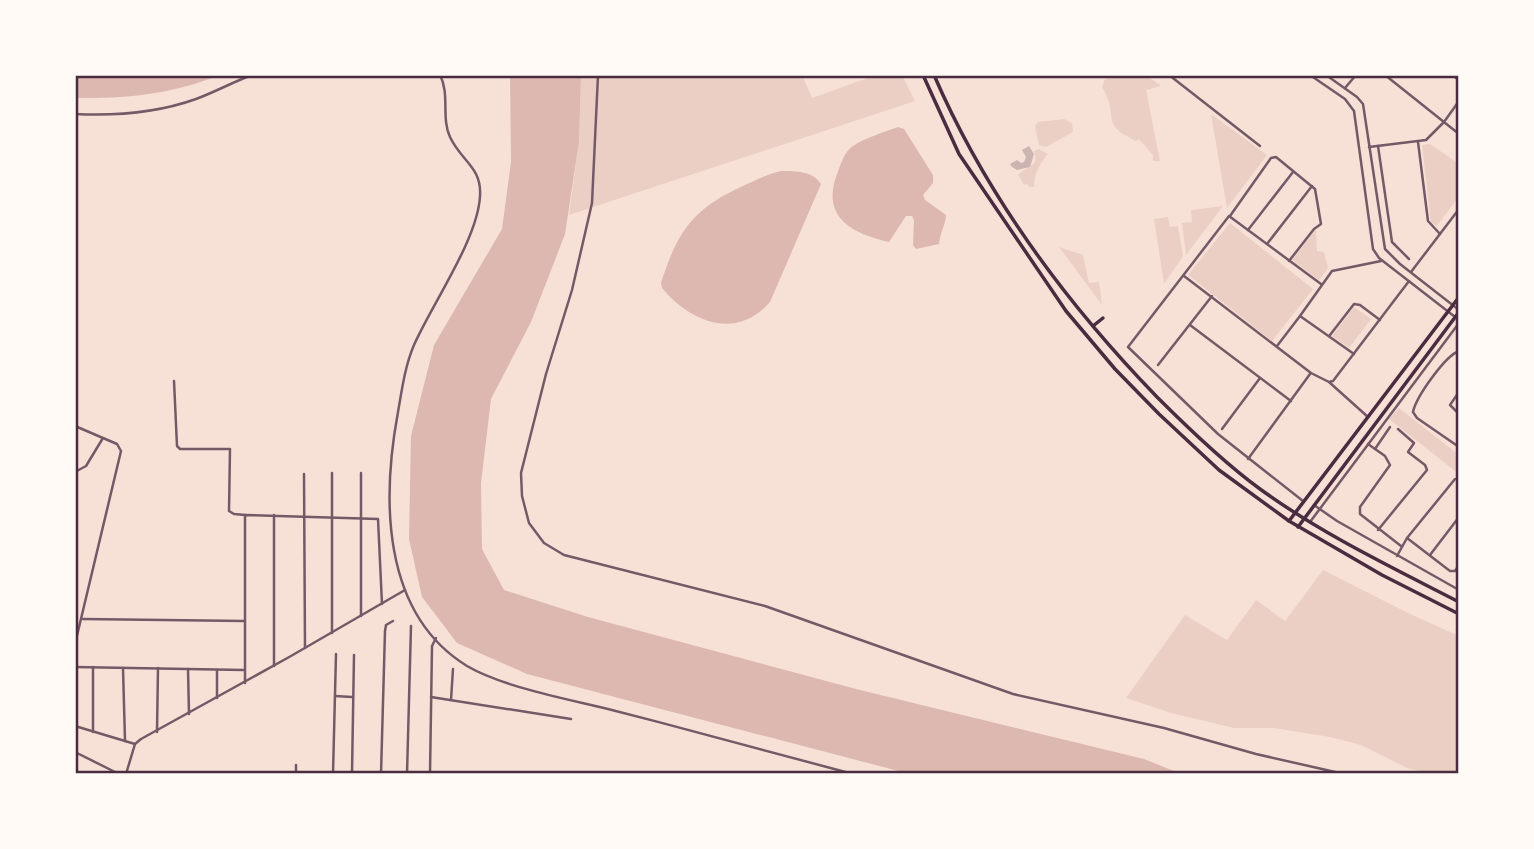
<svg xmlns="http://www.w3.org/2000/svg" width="1534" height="849" font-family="'Sofia Sans Condensed',sans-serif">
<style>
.green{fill:#ebcfc5}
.water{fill:#dcb8b0}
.building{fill:#ccb4b1}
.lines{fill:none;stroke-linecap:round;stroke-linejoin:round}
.minor{stroke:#755966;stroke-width:2.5}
.tertiary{stroke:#755966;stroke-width:2.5}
.secondary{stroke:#4a2c40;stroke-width:3.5}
.neatline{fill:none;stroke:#4a2c40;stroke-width:2.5}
</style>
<rect width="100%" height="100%" fill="#f7e1d7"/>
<g class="green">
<path d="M581 75H802L812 98 876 75H902L915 101 569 215 579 142Z"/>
<path d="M1110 75H1146L1161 86 1146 90 1160 161H1153V155L1139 139 1136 141C1097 122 1121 118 1102 87L1104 81Z"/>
<path d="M1211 114 1267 155 1227 208Z"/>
<path d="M1064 119 1072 123 1073 132 1046 147 1039 145 1035 126 1038 122Z"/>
<path d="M1430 144 1459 164V173L1456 178 1459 180V196L1437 226 1431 222 1422 145Z"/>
<path d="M1039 149 1048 154C1040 163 1034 174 1034 187H1029L1027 184 1024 185 1018 175C1026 166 1040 168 1034 151Z"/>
<path d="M1223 206 1186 255 1182 223 1192 222 1191 210Z"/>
<path d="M1168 217 1170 227 1178 226 1183 256 1164 284 1154 219Z"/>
<path d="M1230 223 1313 289 1272 341 1188 275Z"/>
<path d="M1316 229 1317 251 1324 252 1328 268 1319 280 1292 260Z"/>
<path d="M1059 247 1083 255 1089 283 1099 282 1102 305Z"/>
<path d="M1354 307 1371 319 1349 348 1332 336Z"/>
<path d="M1399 408 1459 455V474L1389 419Z"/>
<path d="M1323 570 1410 614 1459 636V774H1433L1407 768 1361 745 1330 737 1274 728H1234L1171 713 1126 698 1185 615 1227 640 1256 600 1285 621Z"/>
</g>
<g class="water">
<path d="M75 75H219C174 94 125 99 75 98Z"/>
<path d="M510 75H581L579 142 565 234 531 322 491 399 481 483 482 549 504 590 588 617 856 689 1144 759 1179 773 1190 774H910L527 674 457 643 422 597 409 539 411 436 434 345 502 229 511 162Z"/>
<path d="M898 127 904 129 933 175V183L923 195 925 200 946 215C946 223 940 233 939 244L916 249 913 245 914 220 912 216H906L889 242C851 233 821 217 837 174 841 164 844 152 853 146 865 138 884 132 898 127Z"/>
<path d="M781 171C796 171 813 171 821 184L770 302C736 341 690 322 662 288L661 283C677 233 692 209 741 187 754 181 767 174 781 171Z"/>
</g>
<path class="building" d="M1029 146 1034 154 1030 167 1017 170 1012 167 1010 164 1017 160 1021 163 1024 162 1026 157 1022 150Z"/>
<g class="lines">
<g class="minor">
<path d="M598 75 592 203 572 290 546 374 521 473 522 496 529 523 544 543 564 555 765 606 1013 694 1164 728 1256 754 1344 774"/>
<path d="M1169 75 1260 146"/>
<path d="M1385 75 1459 134"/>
<path d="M1452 75 1459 80"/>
<path d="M1345 88 1356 75"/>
<path d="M1418 142 1428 221 1440 234"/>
<path d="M1378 146 1392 242 1409 259"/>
<path d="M1369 147 1426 140 1444 122 1459 101"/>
<path d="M1230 216 1271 158 1276 157 1315 189 1321 224 1314 229 1289 261"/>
<path d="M1248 230 1293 172"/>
<path d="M1267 244 1312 186"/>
<path d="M1411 272 1459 209"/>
<path d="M1184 276 1311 373 1329 382 1333 381 1409 281"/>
<path d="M1300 316 1332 271 1381 261"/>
<path d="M1190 325 1291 401"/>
<path d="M1330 335 1354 304 1360 305 1380 320"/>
<path d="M1277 346 1300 316 1354 354"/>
<path d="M1459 351C1445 356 1416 397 1413 412L1417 418 1459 447"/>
<path d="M1158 365 1212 296"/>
<path d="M174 381 177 446 180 449H230L229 511 234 514 245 515"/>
<path d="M1329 382 1368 417"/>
<path d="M1459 392 1450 405 1459 414"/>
<path d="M75 426 117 444 121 451 75 644"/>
<path d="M1222 429 1260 378"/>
<path d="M1368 444 1385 456 1390 465 1360 507V514L1401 546"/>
<path d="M1375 449 1390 427"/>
<path d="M1248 459 1310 374"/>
<path d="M75 472 86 466 103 438"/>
<path d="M304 474 305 648"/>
<path d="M1303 501 1218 434 1128 347 1229 216 1321 284"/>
<path d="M1314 505 1337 521 1459 590"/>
<path d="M274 515V666"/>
<path d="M1310 522 1459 323"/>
<path d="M1378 530 1427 470 1425 465 1408 452 1414 443 1398 429"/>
<path d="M1407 538 1450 571H1455L1459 565"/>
<path d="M1430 555 1459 517"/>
<path d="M1397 556 1407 538 1455 479"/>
<path d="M361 616V473"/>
<path d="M83 619 244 621"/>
<path d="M332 633V473"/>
<path d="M75 667 243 670"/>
<path d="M93 667V732"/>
<path d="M123 668 125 741"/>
<path d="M188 669 189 714"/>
<path d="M245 683V515L378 519 382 604"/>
<path d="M335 696 352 697"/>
<path d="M431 697 571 719"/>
<path d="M217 698V670"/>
<path d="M451 700 453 669"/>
<path d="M75 726 135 744"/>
<path d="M157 732 158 668"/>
<path d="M126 774 135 744 141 739 291 656 405 590"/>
<path d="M296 774V765"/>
<path d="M333 774 336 654"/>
<path d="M352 774 354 655"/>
<path d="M381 774 385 631 386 625 393 621"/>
<path d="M407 774 411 626"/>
<path d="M430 774 432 646 436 638"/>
</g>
<g class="tertiary">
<path d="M440 75C450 94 441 118 450 137 461 161 482 167 480 196 478 239 432 304 414 345 405 366 402 389 398 412 382 498 381 613 467 666 503 687 567 699 608 709 690 730 772 752 853 774"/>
<path d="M1310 75 1345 99 1354 111 1373 249 1379 258 1459 320"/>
<path d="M1326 75 1357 97 1363 104 1385 249 1400 264 1459 310"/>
<path d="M75 114C116 116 157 113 196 99 215 92 233 82 252 75"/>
<path d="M75 752 119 774"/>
</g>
<g class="secondary">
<path d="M923 75 959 154 1066 311 1115 369 1159 414 1219 470 1289 521 1382 575 1459 614"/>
<path d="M934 75C986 195 1066 303 1157 397 1189 429 1223 462 1260 489 1322 534 1391 567 1459 602"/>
<path d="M1093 326 1103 318"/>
<path d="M1289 521 1459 297"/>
<path d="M1298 527 1459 312"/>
</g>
</g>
<rect width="1534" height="849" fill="none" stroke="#fffaf5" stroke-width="154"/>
<rect x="77" y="77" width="1380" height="695" class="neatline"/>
</svg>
